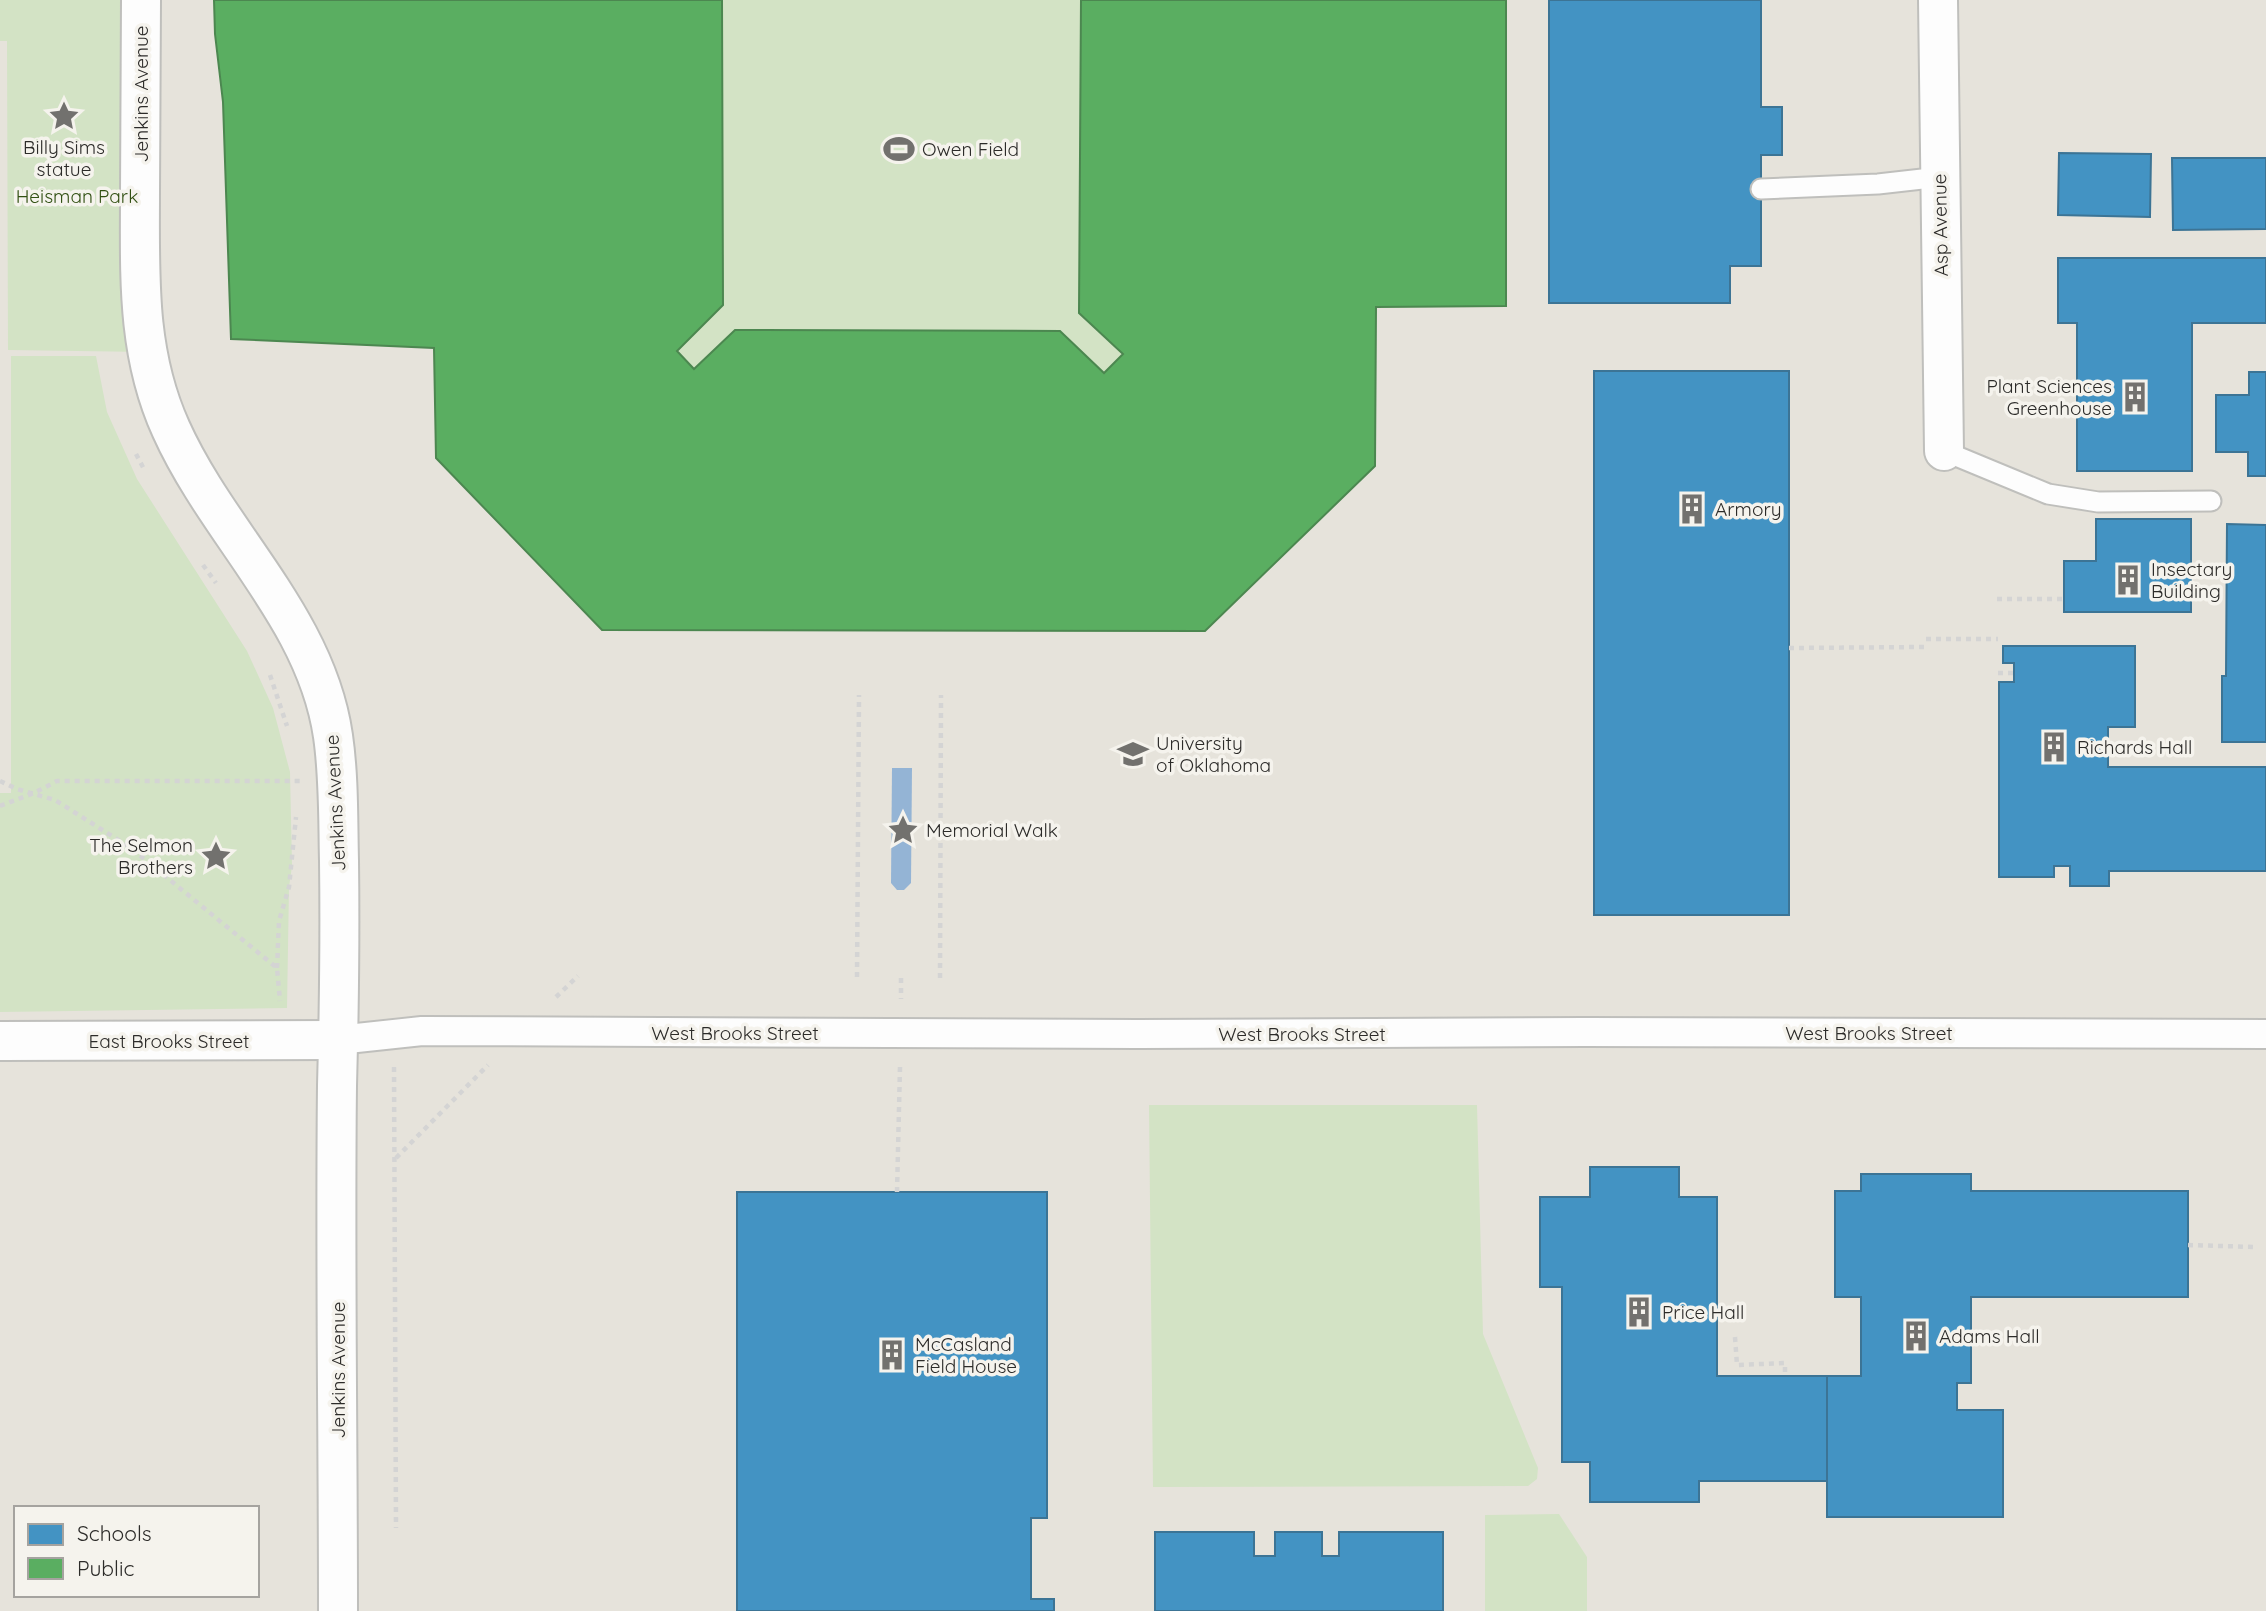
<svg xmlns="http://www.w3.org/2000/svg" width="2266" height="1611" font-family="Quicksand,sans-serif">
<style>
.built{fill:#e6e3db;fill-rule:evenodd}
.green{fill:#d3e3c5}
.water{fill:#94b4d5}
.schools{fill:#4393c3;stroke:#3c7495;stroke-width:2}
.public{fill:#5aae61;stroke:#4c8750;stroke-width:2}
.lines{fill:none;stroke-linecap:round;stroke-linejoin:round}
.service-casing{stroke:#bfbfbc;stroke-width:23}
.pedestrian-casing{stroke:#bfbfbc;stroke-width:32}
.tertiary-casing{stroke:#bfbfbc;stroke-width:42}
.path{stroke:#d4d4d4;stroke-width:4.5;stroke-dasharray:5 5;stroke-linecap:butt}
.service{stroke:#fdfdfd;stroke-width:19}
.pedestrian{stroke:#fdfdfd;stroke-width:28}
.tertiary{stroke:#fdfdfd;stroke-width:38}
.labels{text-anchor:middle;stroke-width:7;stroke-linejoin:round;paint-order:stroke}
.street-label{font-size:19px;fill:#2c2b29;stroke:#f5f3ed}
.poi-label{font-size:19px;fill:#2c2b29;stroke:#f5f3ed;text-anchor:start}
.park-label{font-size:19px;fill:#315012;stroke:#f5f3ed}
</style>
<rect width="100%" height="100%" fill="#f3f2ef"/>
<path class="built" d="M0 0H2266V1611H0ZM16 1508H257V1595H16Z"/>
<g class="green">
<path d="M0 0H144L147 352 8 350 7 41H0Z"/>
<path d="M214 0H1506V306L1376 308 1375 466 1205 631 602 630 436 458 434 348 231 339 223 102 215 34Z"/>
<path d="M11 356H96L107 412 137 479 247 651 273 708 290 772 292 866 289 887 287 1008 0 1012V793H11Z"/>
<path d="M1149 1105H1477L1483 1334 1538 1468 1537 1479 1528 1486 1153 1487Z"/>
<path d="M1559 1514 1587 1557V1611H1485V1515Z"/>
</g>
<path class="water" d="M892 768H912L911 883 904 890H897L891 883Z"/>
<g class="schools">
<path d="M1549 0H1761V107H1782V155H1761V266H1730V303H1549Z"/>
<path d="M2059 153 2151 154 2150 217 2058 215Z"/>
<path d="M2172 158H2266V229L2173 230Z"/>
<path d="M2058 258H2266V323H2192V471H2077V323H2058Z"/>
<rect x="1594" y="371" width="195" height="544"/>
<path d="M2249 372H2266V476H2248V452H2216V395H2249Z"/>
<path d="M2096 519H2191V612H2064V561H2096Z"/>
<path d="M2227 524 2266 525V742H2222V676H2226Z"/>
<path d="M2003 646H2135V727H2108V767H2266V871H2109V886H2070V866H2054V877H1999V682H2014V663H2003Z"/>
<path d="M1590 1167H1679V1197H1717V1376H1827V1481H1699V1502H1590V1462H1562V1287H1540V1197H1590Z"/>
<path d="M1861 1174H1971V1191H2188V1297H1971V1383H1957V1410H2003V1517H1827V1376H1861V1297H1835V1191H1861Z"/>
<path d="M737 1192H1047V1518H1031V1599H1054V1611H737Z"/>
<path d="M1155 1532H1254V1556H1275V1532H1322V1556H1339V1532H1443V1611H1155Z"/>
</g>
<path class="public" d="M214 0H722L723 305 677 351 694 369 735 330 1060 331 1104 373 1123 354 1079 313 1081 0H1506V306L1376 307 1375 466 1205 631 602 630 436 458 434 348 231 339 223 102 215 34Z"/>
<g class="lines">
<g class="service-casing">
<g id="service">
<path d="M1761 189 1878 184 1940 177"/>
<path d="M1944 451 2048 494 2098 502 2211 501"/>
</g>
</g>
<g class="pedestrian-casing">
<path id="pedestrian" d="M338 1040 422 1031 1138 1034 1585 1032 2266 1034"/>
</g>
<g class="tertiary-casing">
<g id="tertiary">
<path d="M141 0C141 64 140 128 140 192 140 274 136 352 171 429 218 534 316 618 333 736 339 777 338 820 339 861 340 936 339 1011 337 1086 335 1261 338 1436 338 1611"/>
<path d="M1938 0 1944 451"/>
<path d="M0 1041 338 1040"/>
</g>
</g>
<g class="path">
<path d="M136 454 145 471"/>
<path d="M203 565 216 583"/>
<path d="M1997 599H2064"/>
<path d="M1926 639H1998"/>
<path d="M1789 648 1926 647"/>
<path d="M1998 673H2014"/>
<path d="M270 675 287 726"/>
<path d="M0 781 17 789 55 800 131 848 277 968 280 1001"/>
<path d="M0 806 34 793 57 781H300"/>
<path d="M277 968 279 921 289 887 296 817"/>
<path d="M857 977 859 695"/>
<path d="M901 978V999"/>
<path d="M940 978 941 695"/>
<path d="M556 997 578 976"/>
<path d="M394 1067 396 1528"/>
<path d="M396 1158 488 1065"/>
<path d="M897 1192 900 1067"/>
<path d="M2188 1245 2254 1247"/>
<path d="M1735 1337 1737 1365 1785 1363V1376"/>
</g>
<use href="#service" class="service"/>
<use href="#pedestrian" class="pedestrian"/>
<use href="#tertiary" class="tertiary"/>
</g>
<defs>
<g id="sight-bare" transform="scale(2.415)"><path d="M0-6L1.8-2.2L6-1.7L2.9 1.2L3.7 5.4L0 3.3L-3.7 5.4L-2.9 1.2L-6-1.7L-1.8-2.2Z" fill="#72716e" stroke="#f5f3ed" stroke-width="2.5" paint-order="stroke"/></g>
<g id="stadium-bare" transform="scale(2.415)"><path d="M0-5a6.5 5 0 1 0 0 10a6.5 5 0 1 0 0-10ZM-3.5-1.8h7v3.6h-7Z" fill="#72716e" stroke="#f5f3ed" stroke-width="2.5" paint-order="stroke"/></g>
<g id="building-bare" transform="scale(2.415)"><path d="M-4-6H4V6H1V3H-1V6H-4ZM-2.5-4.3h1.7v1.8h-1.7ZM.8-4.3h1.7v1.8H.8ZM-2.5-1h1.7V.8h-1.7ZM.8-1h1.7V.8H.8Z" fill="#72716e" stroke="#f5f3ed" stroke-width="2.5" paint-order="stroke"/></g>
<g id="university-bare" transform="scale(2.415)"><path d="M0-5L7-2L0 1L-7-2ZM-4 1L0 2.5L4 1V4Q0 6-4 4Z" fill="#72716e" stroke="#f5f3ed" stroke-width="2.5" paint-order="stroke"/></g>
</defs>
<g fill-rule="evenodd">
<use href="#sight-bare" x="64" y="116"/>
<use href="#stadium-bare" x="899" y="149"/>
<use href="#building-bare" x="2135" y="397"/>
<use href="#building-bare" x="1692" y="509"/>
<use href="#building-bare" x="2128" y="580"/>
<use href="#building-bare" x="2054" y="747"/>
<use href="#university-bare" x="1133" y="754"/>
<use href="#sight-bare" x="903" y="830"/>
<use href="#sight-bare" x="216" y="856"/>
<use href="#building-bare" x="1639" y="1312"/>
<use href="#building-bare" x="1916" y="1336"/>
<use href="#building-bare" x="892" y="1355"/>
</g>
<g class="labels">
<g class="street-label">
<text transform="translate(141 94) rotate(-90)" y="7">Jenkins Avenue</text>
<text transform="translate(1940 225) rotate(-91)" y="7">Asp Avenue</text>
<text transform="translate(335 803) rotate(-93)" y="7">Jenkins Avenue</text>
<text x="735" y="1040">West Brooks Street</text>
<text x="1869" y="1040">West Brooks Street</text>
<text x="1302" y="1041">West Brooks Street</text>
<text x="169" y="1048">East Brooks Street</text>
<text transform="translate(338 1370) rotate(-90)" y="7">Jenkins Avenue</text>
</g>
<g class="poi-label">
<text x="64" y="154" text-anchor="middle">Billy Sims<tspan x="64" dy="22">statue</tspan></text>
<text x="922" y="156">Owen Field</text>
<text x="2112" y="393" text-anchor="end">Plant Sciences<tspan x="2112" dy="22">Greenhouse</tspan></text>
<text x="1715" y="516">Armory</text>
<text x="2151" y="576">Insectary<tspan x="2151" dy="22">Building</tspan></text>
<text x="1156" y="750">University<tspan x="1156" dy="22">of Oklahoma</tspan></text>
<text x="2077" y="754">Richards Hall</text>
<text x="926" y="837">Memorial Walk</text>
<text x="193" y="852" text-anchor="end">The Selmon<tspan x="193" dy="22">Brothers</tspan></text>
<text x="1662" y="1319">Price Hall</text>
<text x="1939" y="1343">Adams Hall</text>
<text x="915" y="1351">McCasland<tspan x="915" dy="22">Field House</tspan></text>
</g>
<g class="park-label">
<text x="77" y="203">Heisman Park</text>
</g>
</g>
<rect x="14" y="1506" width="245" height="91" fill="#f5f3ed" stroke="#a5a39f" stroke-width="2"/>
<rect x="28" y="1524" width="35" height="21" fill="#4393c3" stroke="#a5a39f" stroke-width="2"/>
<text x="77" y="1541" font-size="21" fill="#2c2b29">Schools</text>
<rect x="28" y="1558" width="35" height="21" fill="#5aae61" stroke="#a5a39f" stroke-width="2"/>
<text x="77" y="1576" font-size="21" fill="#2c2b29">Public</text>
</svg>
